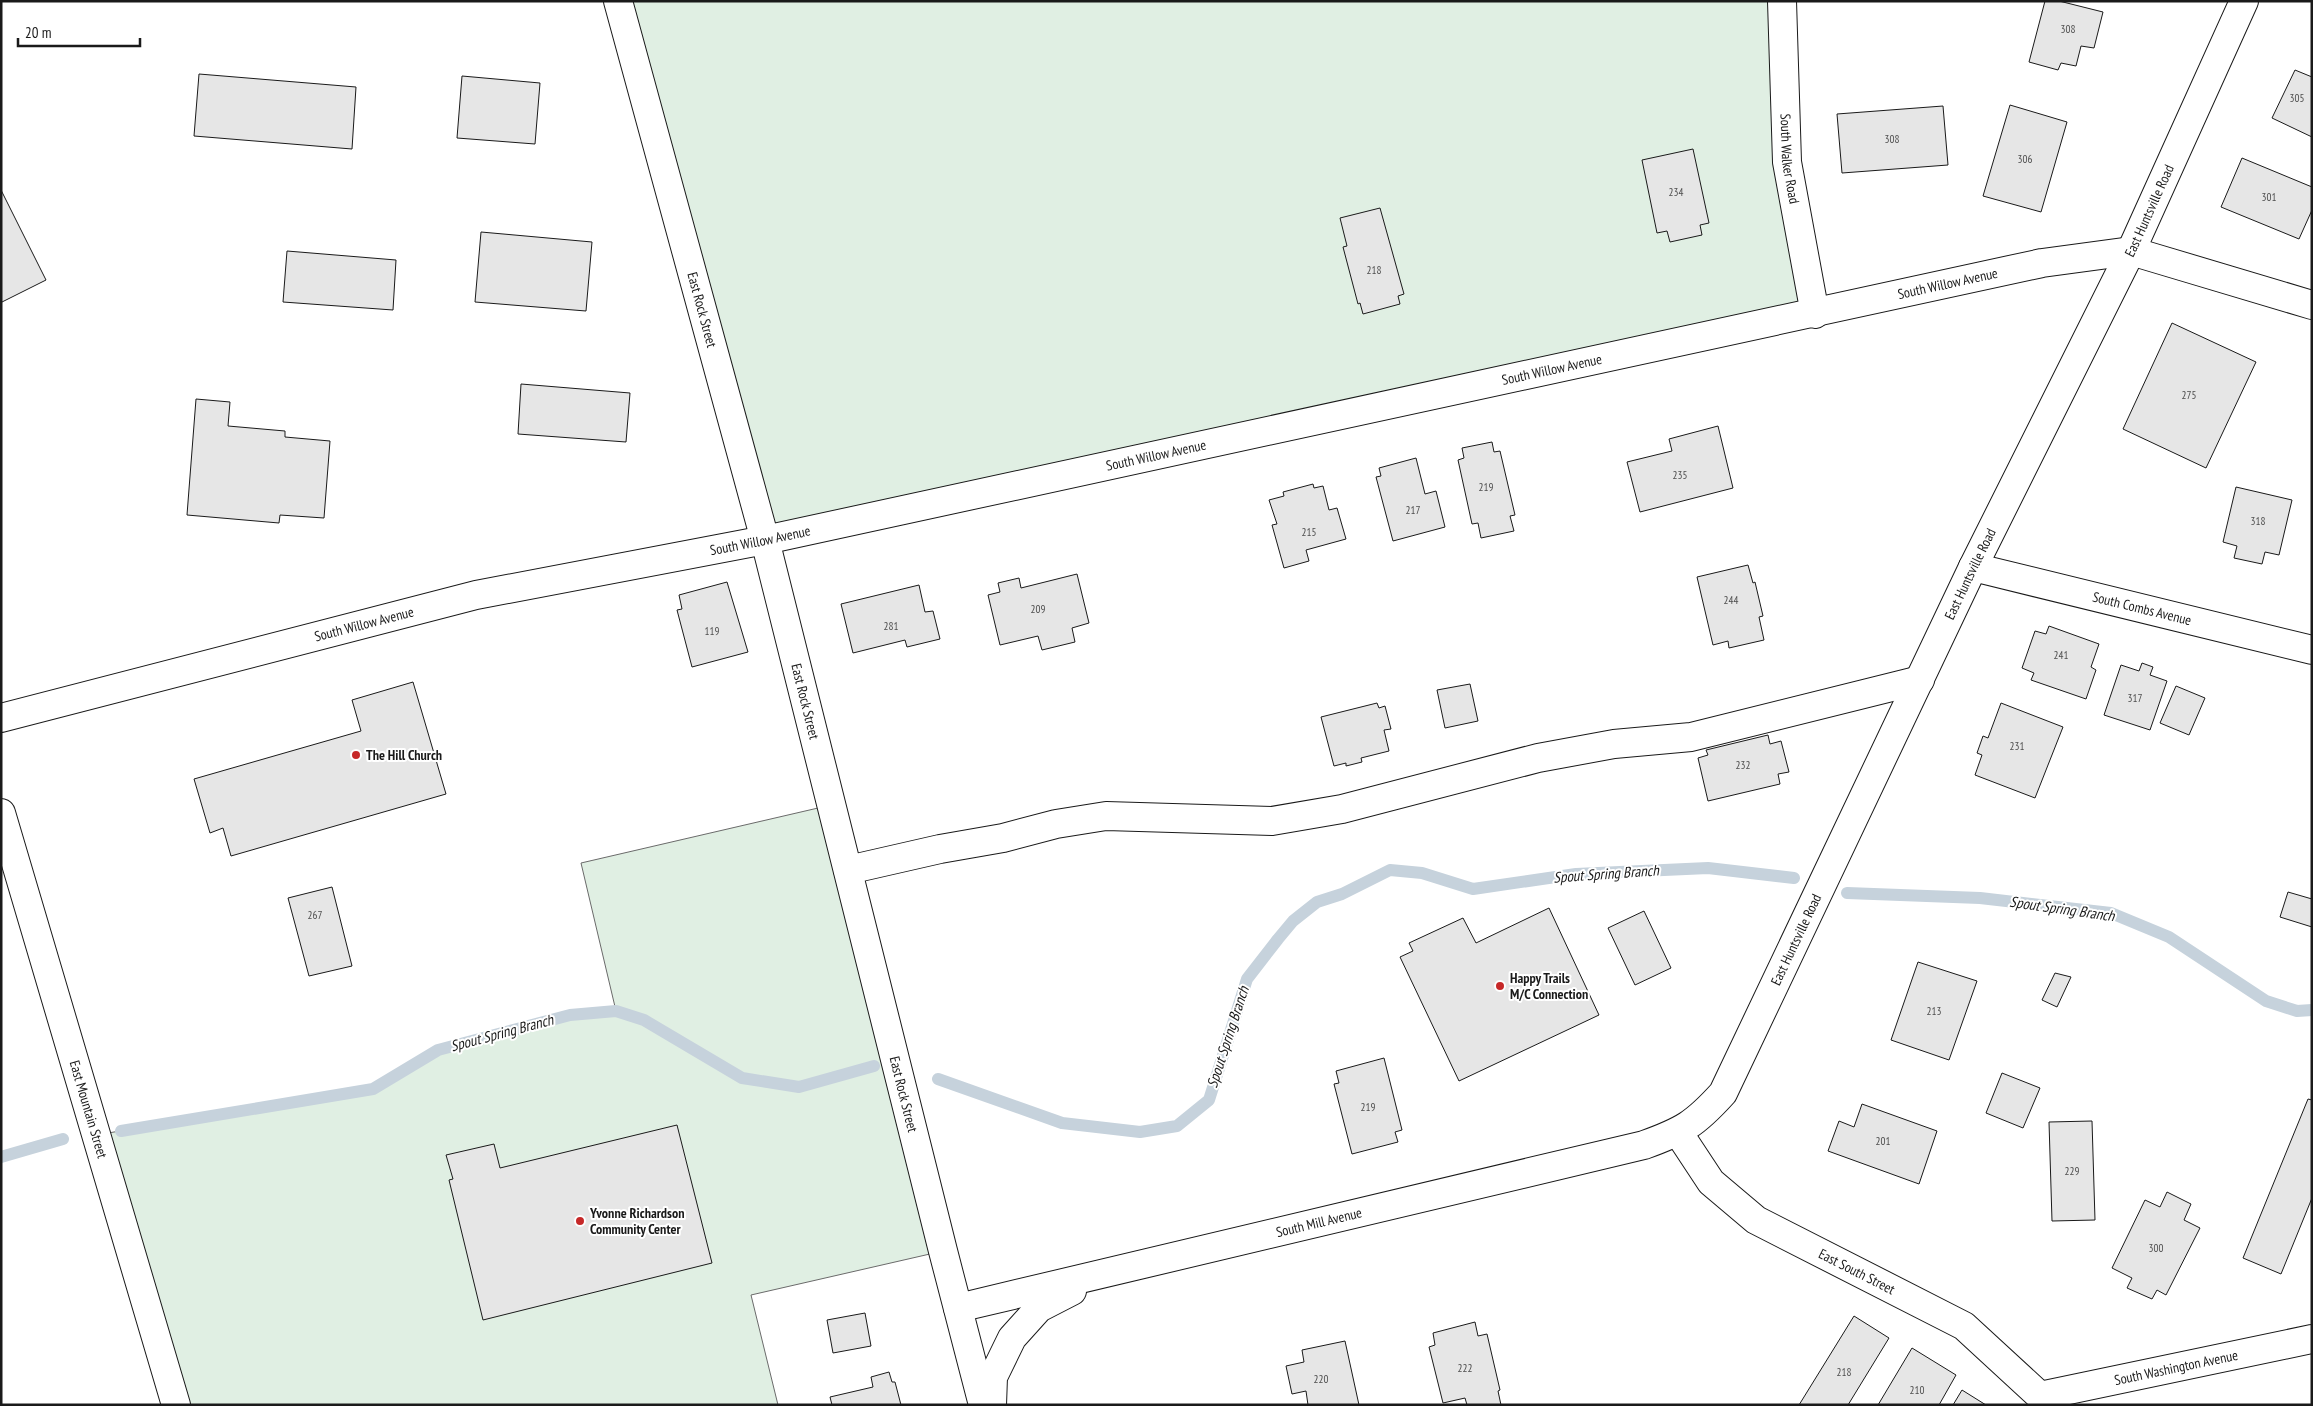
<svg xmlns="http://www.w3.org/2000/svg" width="2313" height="1406" font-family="'PT Sans Narrow',sans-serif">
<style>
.green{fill:#e0efe3;stroke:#6a6a6a}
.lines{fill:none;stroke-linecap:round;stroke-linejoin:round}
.stream{stroke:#c6d2dc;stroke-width:12}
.building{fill:#e6e6e6;stroke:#1a1a1a}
.minor-casing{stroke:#1a1a1a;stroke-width:30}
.minor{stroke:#fff;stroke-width:28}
.poi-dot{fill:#c62828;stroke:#fff;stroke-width:2}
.labels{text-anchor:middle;stroke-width:4;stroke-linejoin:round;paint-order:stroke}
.number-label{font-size:11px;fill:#4d4d4d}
.street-label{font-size:14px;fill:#1a1a1a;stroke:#fff}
.poi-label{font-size:14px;font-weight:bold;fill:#1a1a1a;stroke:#fff;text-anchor:start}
.water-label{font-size:15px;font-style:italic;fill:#1a1a1a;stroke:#fff}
</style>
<rect width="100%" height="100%" fill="#fff"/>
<g class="green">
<path d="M618 1H1782L1815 314 765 540Z"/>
<path d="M831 805 943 1251 751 1295 778 1405H176L96 1135 373 1089 438 1050 570 1015 616 1011 581 863Z"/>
</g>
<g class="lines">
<g class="stream">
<path d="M1847 893 1980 898 2111 913 2169 937 2266 1001 2297 1011 2312 1010"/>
<path d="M938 1079 1062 1123 1140 1132 1177 1126 1209 1100 1247 979 1278 939 1293 921 1317 902 1342 894 1390 870 1422 873 1473 889 1576 874 1708 868 1794 878"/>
<path d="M121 1131 373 1089 438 1050 570 1015 616 1011 644 1020 742 1078 799 1087 874 1066"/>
<path d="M1 1157 63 1139"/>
</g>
</g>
<g class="building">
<path d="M2045 1H2059L2103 12 2094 48 2081 46 2076 66 2061 63 2058 70 2029 62Z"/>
<path d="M2295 70 2312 77V137L2272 118Z"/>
<path d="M199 74 356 87 352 149 194 136Z"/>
<path d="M462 76 540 83 535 144 457 138Z"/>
<path d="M2010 105 2067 122 2041 212 1983 196Z"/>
<path d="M1943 106 1948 165 1842 173 1837 114Z"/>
<path d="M1693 149 1709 223 1700 225 1702 235 1670 242 1667 231 1657 233 1642 160Z"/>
<path d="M2242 158 2312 187V210L2299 239 2221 207Z"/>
<path d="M1 190 46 280 2 302 1 301Z"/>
<path d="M1380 208 1404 294 1398 296 1400 304 1363 314 1360 303 1358 304 1343 247 1347 246 1340 218Z"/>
<path d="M481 232 592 242 586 311 475 302Z"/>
<path d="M287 251 396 260 393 310 283 302Z"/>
<path d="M2172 323 2256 362 2206 468 2123 429Z"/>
<path d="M521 384 630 393 626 442 518 434Z"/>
<path d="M196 399 230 402 228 426 285 431V437L330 441 324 518 280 515 279 523 187 515Z"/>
<path d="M1718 426 1733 488 1640 512 1627 462 1672 451 1669 439Z"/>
<path d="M1492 442 1494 452 1500 451 1515 515 1510 516 1514 531 1481 538 1478 523 1472 524 1458 460 1464 458 1462 448Z"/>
<path d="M1416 458 1425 494 1436 491 1445 527 1393 541 1376 477 1381 476 1379 468Z"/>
<path d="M1313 484 1314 488 1323 486 1329 510 1337 508 1346 539 1306 550 1309 561 1284 568 1272 525 1277 524 1269 500 1284 496 1283 492Z"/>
<path d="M2236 487 2292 500 2279 555 2265 552 2262 564 2234 558 2237 546 2223 542Z"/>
<path d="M1748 565 1753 583 1755 582 1763 616 1759 617 1764 640 1729 648 1728 641 1713 645 1697 577Z"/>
<path d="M1077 574 1089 623 1072 628 1075 642 1042 650 1038 636 1000 645 988 595 1000 592 998 583 1019 578 1021 588Z"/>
<path d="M727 582 748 652 692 667 677 610 682 609 679 595Z"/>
<path d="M919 585 925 612 933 611 940 639 907 647 905 640 853 653 841 604Z"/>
<path d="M2049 626 2099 644 2091 667 2096 670 2086 699 2031 680 2034 673 2022 668 2035 631 2046 634Z"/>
<path d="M2142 663 2153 667 2150 675 2167 681 2150 730 2104 715 2121 665 2139 671Z"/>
<path d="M413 682 446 794 231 856 223 828 210 833 194 779 361 731 352 700Z"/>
<path d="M1470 684 1478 721 1445 728 1437 690Z"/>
<path d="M2176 686 2205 698 2189 735 2160 723Z"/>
<path d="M1377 703 1379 708 1385 706 1391 729 1384 730 1389 751 1361 758 1362 762 1346 766V763L1334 766 1321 717Z"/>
<path d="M2001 703 2063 727 2035 798 1975 775 1982 755 1977 753 1983 736 1988 738Z"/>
<path d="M1768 735 1770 744 1781 741 1789 772 1778 774 1780 784 1708 801 1698 758 1708 755 1706 750Z"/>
<path d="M332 887 352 966 309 976 288 898Z"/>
<path d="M2288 892 2312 899V927L2280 917Z"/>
<path d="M1549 908 1599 1015 1459 1081 1400 957 1413 951 1409 943 1463 918 1476 943Z"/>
<path d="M1644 911 1671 968 1635 985 1608 928Z"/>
<path d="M1918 962 1977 981 1949 1060 1891 1040Z"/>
<path d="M2055 973 2071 977 2057 1007 2042 1000Z"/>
<path d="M1384 1058 1402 1130 1395 1132 1398 1142 1352 1154 1334 1084 1339 1083 1336 1071Z"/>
<path d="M2002 1073 2040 1088 2023 1128 1986 1113Z"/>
<path d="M2308 1099 2312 1100V1198L2281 1274 2243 1258Z"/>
<path d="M1862 1104 1937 1131 1919 1184 1828 1151 1839 1121 1854 1127Z"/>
<path d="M2092 1121 2095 1220 2052 1221 2049 1122Z"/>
<path d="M677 1125 712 1263 483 1320 449 1180 453 1179 446 1155 494 1144 500 1168Z"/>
<path d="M2167 1192 2191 1204 2184 1220 2200 1228 2166 1295 2157 1290 2152 1299 2127 1288 2132 1278 2112 1268 2145 1200 2160 1207Z"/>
<path d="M865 1313 871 1346 833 1353 827 1320Z"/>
<path d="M1854 1316 1889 1338 1848 1405H1799Z"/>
<path d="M1475 1322 1478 1336 1487 1334 1500 1390 1498 1391 1501 1405H1467L1465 1398 1443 1403 1429 1347 1435 1345 1433 1333Z"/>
<path d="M1345 1341 1359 1405H1308L1306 1391 1292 1394 1286 1366 1304 1362 1302 1350Z"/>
<path d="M1912 1348 1956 1375 1939 1405H1878Z"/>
<path d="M889 1372 892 1382H895L901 1405H832L830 1397 873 1387 871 1377Z"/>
<path d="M1962 1390 1986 1405H1953Z"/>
</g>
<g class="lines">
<g class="minor-casing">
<g id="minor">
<path id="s1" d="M618 1 765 540 943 1251 983 1405"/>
<path id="s2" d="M1782 1 1787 162 1815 314"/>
<path id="s3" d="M1973 567 2312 650"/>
<path id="s4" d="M1 718 476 595 765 540 2042 263 2131 251 2312 305"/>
<path id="s5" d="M1 813 176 1405"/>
<path d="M848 870 940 849 1003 838 1056 824 1106 816 1272 821 1342 809 1538 758 1614 744 1691 737 1920 680"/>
<path id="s6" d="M1678 1132 1711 1182 1756 1220 1964 1326 2040 1396 2043 1405"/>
<path id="s7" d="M958 1308 1644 1145C1683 1131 1695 1124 1723 1093L1973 567 2131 251 2244 1"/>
<path id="s8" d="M2040 1396 2312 1339"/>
<path d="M992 1405 993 1377 1012 1338 1039 1308 1072 1291"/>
</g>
</g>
<use href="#minor" class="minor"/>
</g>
<g class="poi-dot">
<circle cx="356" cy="755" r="5"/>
<circle cx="1500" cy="986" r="5"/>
<circle cx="580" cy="1221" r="5"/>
</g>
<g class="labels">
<g class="number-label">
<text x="2068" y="33">308</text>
<text x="2297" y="102">305</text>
<text x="1892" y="143">308</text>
<text x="2025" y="163">306</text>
<text x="1676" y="196">234</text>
<text x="2269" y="201">301</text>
<text x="1374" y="274">218</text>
<text x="2189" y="399">275</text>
<text x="1680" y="479">235</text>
<text x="1486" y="491">219</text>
<text x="1413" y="514">217</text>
<text x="2258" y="525">318</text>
<text x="1309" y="536">215</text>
<text x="1731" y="604">244</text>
<text x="1038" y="613">209</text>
<text x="891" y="630">281</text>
<text x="712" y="635">119</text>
<text x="2061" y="659">241</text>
<text x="2135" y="702">317</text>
<text x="2017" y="750">231</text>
<text x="1743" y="769">232</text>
<text x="315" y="919">267</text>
<text x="1934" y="1015">213</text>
<text x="1368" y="1111">219</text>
<text x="1883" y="1145">201</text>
<text x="2072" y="1175">229</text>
<text x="2156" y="1252">300</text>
<text x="1465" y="1372">222</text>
<text x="1844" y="1376">218</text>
<text x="1321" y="1383">220</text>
<text x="1917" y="1394">210</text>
</g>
<g class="street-label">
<text dy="5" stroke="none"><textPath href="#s2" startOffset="158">South Walker Road</textPath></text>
<text dy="5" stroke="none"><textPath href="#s7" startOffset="1781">East Huntsville Road</textPath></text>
<text dy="5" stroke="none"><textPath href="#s4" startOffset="1995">South Willow Avenue</textPath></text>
<text dy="5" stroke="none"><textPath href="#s1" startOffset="320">East Rock Street</textPath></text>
<text dy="5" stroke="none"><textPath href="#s4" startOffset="1590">South Willow Avenue</textPath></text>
<text dy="5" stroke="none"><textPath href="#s4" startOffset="1185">South Willow Avenue</textPath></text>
<text dy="5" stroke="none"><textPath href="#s4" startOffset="780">South Willow Avenue</textPath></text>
<text dy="5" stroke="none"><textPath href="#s7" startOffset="1376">East Huntsville Road</textPath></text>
<text dy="5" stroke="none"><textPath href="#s3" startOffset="174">South Combs Avenue</textPath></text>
<text dy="5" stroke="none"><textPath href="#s4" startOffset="375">South Willow Avenue</textPath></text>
<text dy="5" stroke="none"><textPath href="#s1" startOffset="725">East Rock Street</textPath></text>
<text dy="5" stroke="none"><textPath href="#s7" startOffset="971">East Huntsville Road</textPath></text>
<text dy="5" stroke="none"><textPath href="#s1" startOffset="1130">East Rock Street</textPath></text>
<text dy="5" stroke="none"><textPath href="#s5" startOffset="309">East Mountain Street</textPath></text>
<text dy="5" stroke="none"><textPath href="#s7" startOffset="371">South Mill Avenue</textPath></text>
<text dy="5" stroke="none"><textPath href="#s6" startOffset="232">East South Street</textPath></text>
<text dy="5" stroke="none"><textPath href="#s8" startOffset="139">South Washington Avenue</textPath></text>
</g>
<g class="poi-label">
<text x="366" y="760">The Hill Church</text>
<text x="1510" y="983">Happy Trails<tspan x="1510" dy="16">M/C Connection</tspan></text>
<text x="590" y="1218">Yvonne Richardson<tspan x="590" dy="16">Community Center</tspan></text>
</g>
<g class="water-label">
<text transform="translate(1606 874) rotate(-4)" y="5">Spout Spring Branch</text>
<text transform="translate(2062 909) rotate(8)" y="5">Spout Spring Branch</text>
<text transform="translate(502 1033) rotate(-15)" y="5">Spout Spring Branch</text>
<text transform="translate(1228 1037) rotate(-72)" y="5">Spout Spring Branch</text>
</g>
</g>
<rect width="2313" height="1406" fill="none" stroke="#1a1a1a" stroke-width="5"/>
<path d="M18 38v8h122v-8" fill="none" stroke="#1a1a1a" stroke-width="2.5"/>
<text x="25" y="38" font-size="15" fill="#1a1a1a" stroke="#ffffff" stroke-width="4" paint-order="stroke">20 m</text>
</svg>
